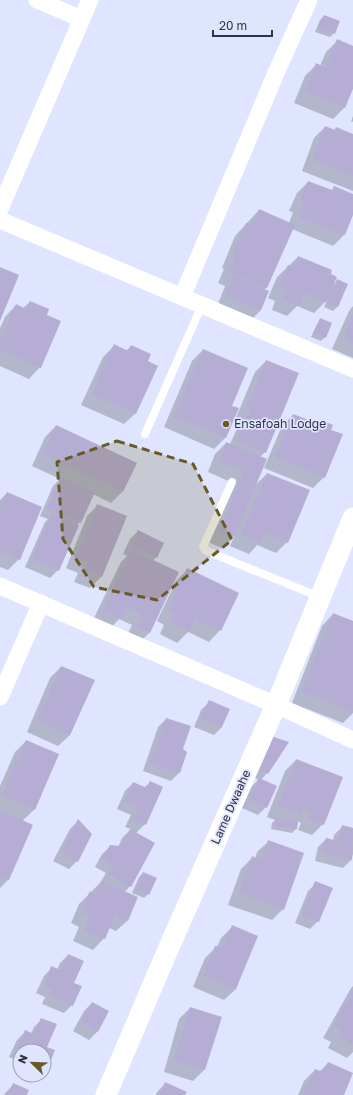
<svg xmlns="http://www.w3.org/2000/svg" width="353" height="1095" font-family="'Golos Text',sans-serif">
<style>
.shadow{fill:#0003}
.building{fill:#b6add5}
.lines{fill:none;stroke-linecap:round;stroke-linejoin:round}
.service{stroke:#fff;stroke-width:8}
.minor{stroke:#fff;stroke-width:17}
.tertiary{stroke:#fff;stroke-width:21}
.marked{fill:#675a27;fill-opacity:0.2;stroke:#675a27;stroke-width:3;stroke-dasharray:8 5;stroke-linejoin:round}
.poi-dot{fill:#675a27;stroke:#dfe5fe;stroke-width:1.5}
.labels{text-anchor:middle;stroke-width:3.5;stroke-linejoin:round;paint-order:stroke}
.poi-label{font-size:12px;fill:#303343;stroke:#dfe5fe;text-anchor:start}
.street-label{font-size:12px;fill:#303343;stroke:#dfe5fe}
</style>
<rect width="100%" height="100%" fill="#dfe5fe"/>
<g class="shadow">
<path d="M324 16 334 33 330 37 315 32 320 20Z"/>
<path d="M337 41 353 47V86L344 108 333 119 294 103 305 76 316 65 320 66 326 52Z"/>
<path d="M353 116V122L351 121Z"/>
<path d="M325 127 333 131 336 128 353 135V191L302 171 314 138Z"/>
<path d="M308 182 331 191 334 188 353 195V213L344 235 333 246 292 229 266 288 264 290 268 292 261 310 253 318 218 304 225 286 218 283 224 269 222 268 235 236 259 210 289 223 293 212 289 211 297 193Z"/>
<path d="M298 257 332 286 338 280 347 284 337 307 333 311 324 307 327 300 314 313 297 306 287 316 272 310 275 301 268 298 277 277Z"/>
<path d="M30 302 46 315 40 367 29 379 0 366V328L5 317 16 305 23 308Z"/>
<path d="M353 306V358L332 349 349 311Z"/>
<path d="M321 320 325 337 321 341 311 337 317 324Z"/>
<path d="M114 346 126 351 131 346 147 362 136 413 124 424 81 405 103 357Z"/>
<path d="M203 350 231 406 226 437 214 449 164 427 192 361Z"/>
<path d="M266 361 265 452 260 457 254 486 267 474 287 542 276 553 257 545 249 554 230 546 235 535 222 548 208 542 233 483 208 472 215 454 226 443 230 444 241 420 236 418 255 372Z"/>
<path d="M293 415 317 425 321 421 324 477 313 488 264 468 282 426Z"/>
<path d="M56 426 122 492 111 503 93 494 80 522 77 525 58 570 50 578 25 567 45 522 48 519 40 516 53 486 60 479 32 466 45 437Z"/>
<path d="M7 493 19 559 8 570 0 567V500Z"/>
<path d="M98 505 126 516 101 577 90 588 74 582 78 573 66 568 87 516Z"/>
<path d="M138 531 156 557 153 561 150 632 138 644 126 638 132 625 119 619 109 630 92 622 121 562 127 556 123 554 130 539Z"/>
<path d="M187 570 220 630 209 642 188 632 177 643 160 634 164 625 157 621 176 581Z"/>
<path d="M333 614 353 622V713L343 723 292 703 322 626Z"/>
<path d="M61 667 93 681 70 735 58 746 27 732 50 678Z"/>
<path d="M209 702 222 727 214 735 194 727 201 710Z"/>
<path d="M166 719 182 749 186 753 179 773 171 781 143 771 158 727Z"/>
<path d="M26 741 35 809 22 821 8 880 0 888V811L1 810H0V786L15 752Z"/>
<path d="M261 744 267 773 261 780 266 807 258 815 242 808 251 787 258 780 249 774Z"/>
<path d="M296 760 323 824 312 835 298 830 301 823 297 821 296 829 292 833 271 829 272 823 275 820 267 817 285 771Z"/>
<path d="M150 782 145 824 136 833 154 844 130 886 125 892 128 920 116 931 109 928 104 938 93 950 73 941 79 927 71 923 79 904 100 883 106 873 95 867 102 854 111 846 118 847 122 838 131 829 125 827 131 815 117 809 125 791 133 783 144 788Z"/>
<path d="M78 821 77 861 69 869 53 861 70 829Z"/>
<path d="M342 827 353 829V854L351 860 343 868 315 861 318 847 326 839 333 841 334 835Z"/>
<path d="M269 841 283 909 272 920 228 905 241 869 252 858 255 859 257 852Z"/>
<path d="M143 873 148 894 144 898 132 893 139 877Z"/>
<path d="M316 883 318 921 310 929 295 923 308 891Z"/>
<path d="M232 927 236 989 224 1000 193 987 205 958 216 947H217L221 938Z"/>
<path d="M68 955 73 983 72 1005 64 1013 42 1004 45 997 36 993 44 976 52 968 57 970 60 963Z"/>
<path d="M353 986V1052L347 1058 328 1048 331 1042 323 1038 351 988Z"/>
<path d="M92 1003 107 1011 97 1032 89 1040 73 1031 84 1011Z"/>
<path d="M190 1008 204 1070 193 1081 164 1072 179 1019Z"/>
<path d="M42 1019 46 1047V1069L44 1071V1051H20V1070L15 1068 18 1061 9 1057 17 1040 25 1032 31 1034 34 1027Z"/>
<path d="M328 1063 343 1095H298L304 1081 315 1070 319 1072Z"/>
<path d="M33 1075H40L38 1077Z"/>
<path d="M165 1084 184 1095H156L157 1092Z"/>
<path d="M13 1085 25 1095H4L5 1093Z"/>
</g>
<g class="building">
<path d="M324 15 340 21 335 34 318 27Z"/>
<path d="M337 39 353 46V89L345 108 305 92 316 63 326 68Z"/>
<path d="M325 126 335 130 336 127 353 134V176L312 160Z"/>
<path d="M308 181 332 190 334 186 353 194V215L345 235 298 217 304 201 300 200Z"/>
<path d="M259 209 295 225 267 288 228 272 235 258 232 256 246 223 252 226Z"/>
<path d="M298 256 332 270 331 274 337 277 326 302 304 293 299 306 282 299 286 290 278 287 288 265 293 267Z"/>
<path d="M0 267 19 275 0 321Z"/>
<path d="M233 276 269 291 261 310 225 296Z"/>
<path d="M337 279 348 284 338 307 327 303Z"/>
<path d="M30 301 49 309 47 315 61 321 41 368 0 350V340L16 304 26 309Z"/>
<path d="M353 314V343L343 338Z"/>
<path d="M320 318 332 323 326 338 314 333Z"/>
<path d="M114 344 128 351 131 345 151 354 148 361 158 366 136 414 92 394Z"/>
<path d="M203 349 248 368 232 406 239 408 226 438 174 416Z"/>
<path d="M266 360 299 373 266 453 237 441 251 408 247 406Z"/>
<path d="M293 414 319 424 321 420 333 425 331 430 343 434 325 478 275 457Z"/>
<path d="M56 425 137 463 123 492 43 454Z"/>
<path d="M226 442 267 459 234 537 219 531 244 471 218 461Z"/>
<path d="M267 473 310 490 288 543 265 533 261 543 241 535Z"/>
<path d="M61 477 95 492 81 523 47 508Z"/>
<path d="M7 492 42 507 20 560 0 551V509Z"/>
<path d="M97 504 127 516 102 577 85 570 88 562 76 557Z"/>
<path d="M52 513 79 525 59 571 32 559Z"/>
<path d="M138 530 164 543 157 558 131 546Z"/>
<path d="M131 550 179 572 150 633 137 626 142 614 127 607 121 619 103 611Z"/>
<path d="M187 568 239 593 221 631 195 619 189 632 170 623 175 613 168 610Z"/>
<path d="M333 613 353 621V712L302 691Z"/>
<path d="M61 666 95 680 70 735 37 721Z"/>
<path d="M209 700 230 709 222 727 201 719Z"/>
<path d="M166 718 191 726 183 749 187 752 180 773 150 763Z"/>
<path d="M268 735 289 742 268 774 257 766Z"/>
<path d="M26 740 59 754 35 810 2 795Z"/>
<path d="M296 759 343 777 324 825 308 819 311 812 304 809 301 815 278 806Z"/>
<path d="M259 778 277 786 267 808 249 800Z"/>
<path d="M150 781 163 787 146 825 133 819 138 807 124 801 133 782 147 788Z"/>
<path d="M0 810 33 825 9 880 0 876Z"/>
<path d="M276 818 298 821 297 829 275 826Z"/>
<path d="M78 819 92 834 78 862 61 853Z"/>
<path d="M342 825 353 828 352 860 322 853 326 838 338 841Z"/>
<path d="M130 829 155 843 131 887 108 874 113 865 102 859 110 845 121 846Z"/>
<path d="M268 840 304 853 284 910 239 893 252 856 261 860Z"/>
<path d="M143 872 157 878 149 895 136 888Z"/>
<path d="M101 881 138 897 128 921 115 915 105 939 84 930 90 915 81 912 90 891 95 897Z"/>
<path d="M315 881 333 888 319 922 302 915Z"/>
<path d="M232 925 258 936 236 989 203 976 215 946H224Z"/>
<path d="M68 954 84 961 74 983 82 986 73 1006 49 995 52 989 44 985 51 966 61 970Z"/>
<path d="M353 991V1045L339 1036 342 1031 333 1026Z"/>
<path d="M92 1002 109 1011 98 1032 81 1023Z"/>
<path d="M190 1007 222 1017 205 1070 174 1061Z"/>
<path d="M41 1018 57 1024 47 1047 55 1050 47 1070 44 1069V1051H22L17 1049 25 1030 34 1034Z"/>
<path d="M328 1062 353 1073 344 1095H303L315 1069 323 1072Z"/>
<path d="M165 1082 187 1092 185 1095H160Z"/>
<path d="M13 1083 29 1090 27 1095H8Z"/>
</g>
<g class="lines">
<g class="service">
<path d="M145 434 202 305"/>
<path d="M232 482 203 547 205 550 231 561 320 597"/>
</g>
<g class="minor">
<path d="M37 0 82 19"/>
<path d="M0 209 90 0"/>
<path d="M0 220 353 369"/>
<path d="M182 297 276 73 309 0"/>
<path d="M0 586 276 705 353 740"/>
<path d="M0 697 41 603"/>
</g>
<path class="tertiary" d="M106 1095 166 954 276 705 353 518"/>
</g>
<path class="marked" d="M117 441 193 464 232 540 157 600 94 587 63 539 57 462Z"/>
<circle class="poi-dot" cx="226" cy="424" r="4"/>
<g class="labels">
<g class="poi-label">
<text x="234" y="428">Ensafoah Lodge</text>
</g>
<g class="street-label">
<text transform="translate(231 807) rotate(-66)" y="4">Lame Dwaahe</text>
</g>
</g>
<g transform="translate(32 1063) rotate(293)"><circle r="19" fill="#dfe5fe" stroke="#999eb3"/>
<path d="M0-3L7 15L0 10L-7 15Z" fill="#675a27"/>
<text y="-6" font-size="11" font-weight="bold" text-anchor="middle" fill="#303343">N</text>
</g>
<path d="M213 30v6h59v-6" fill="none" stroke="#303343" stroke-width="2"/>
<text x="219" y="30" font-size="12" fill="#303343" stroke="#dfe5fe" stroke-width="3" paint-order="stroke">20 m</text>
</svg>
